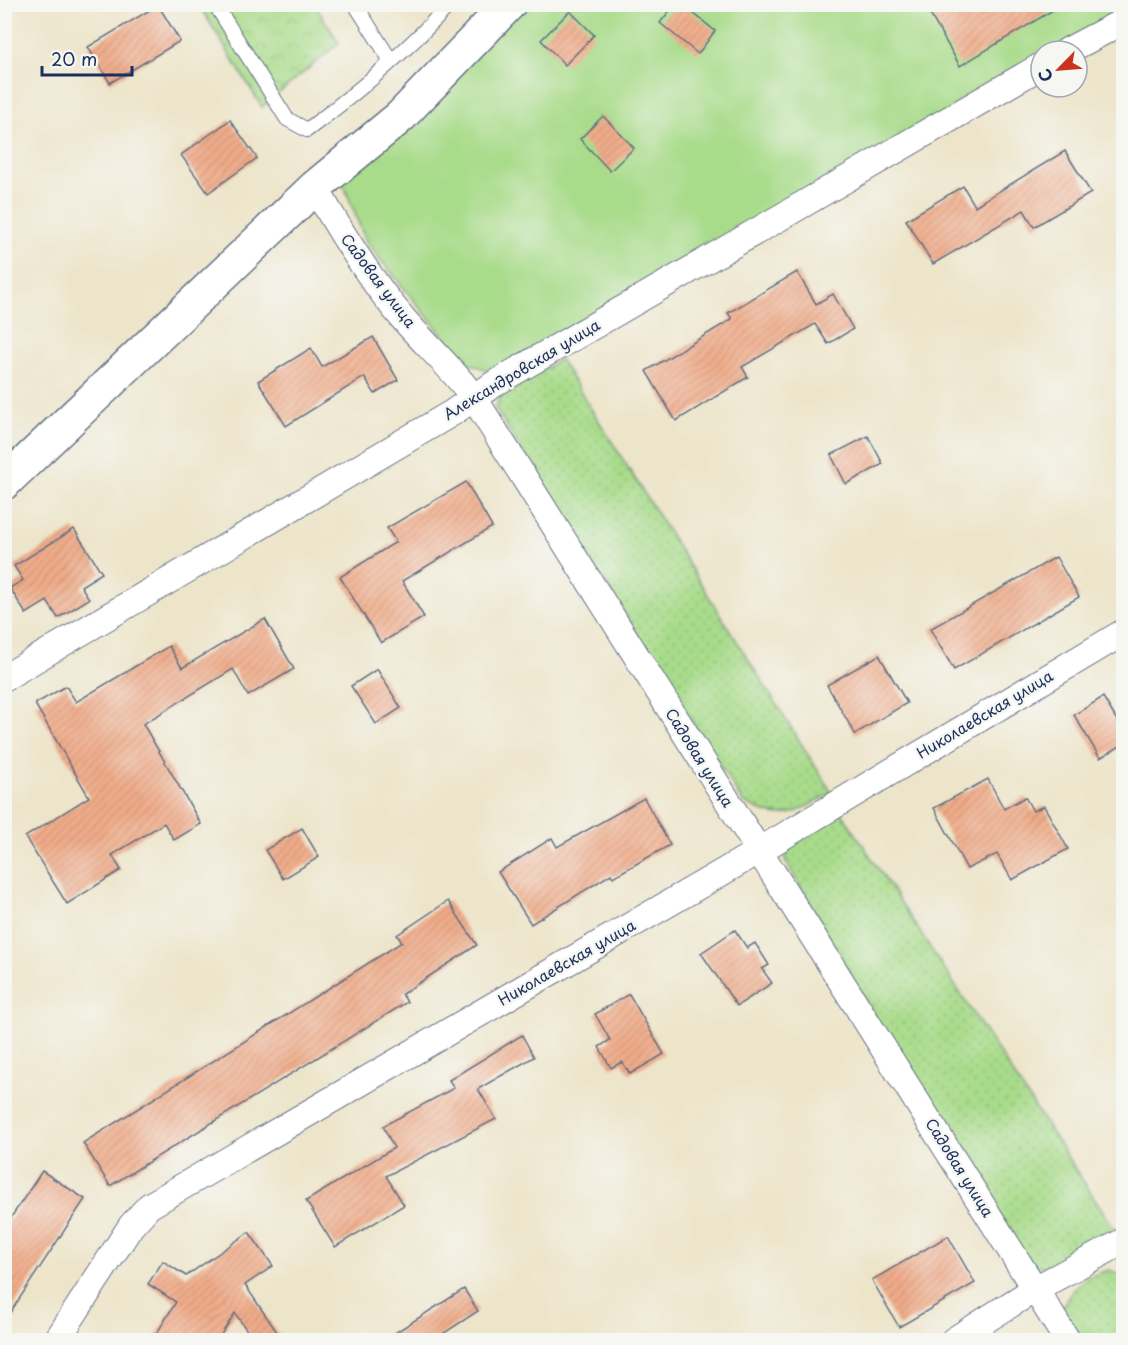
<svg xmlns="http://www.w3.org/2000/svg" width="1128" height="1345" font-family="'Playpen Sans',sans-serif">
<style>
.grass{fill:url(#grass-dots);stroke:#628574;stroke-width:1.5}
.park{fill:url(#park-crowns);stroke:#628574;stroke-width:1.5}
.garden{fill:#a8db8a;stroke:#628574;stroke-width:1.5}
.building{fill:url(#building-hatch)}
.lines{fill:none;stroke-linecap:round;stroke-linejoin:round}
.service-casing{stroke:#646f84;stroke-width:16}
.minor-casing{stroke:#646f84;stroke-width:28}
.tertiary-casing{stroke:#646f84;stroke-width:36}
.service{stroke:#fff;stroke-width:14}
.minor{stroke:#fff;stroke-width:26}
.tertiary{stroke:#fff;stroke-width:33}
.labels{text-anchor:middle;stroke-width:5;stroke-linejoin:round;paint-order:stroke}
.street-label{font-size:15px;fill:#1b2f5e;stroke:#f6f6f2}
</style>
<defs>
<pattern id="grass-dots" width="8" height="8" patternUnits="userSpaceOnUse" patternTransform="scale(1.5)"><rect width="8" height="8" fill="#a8db8a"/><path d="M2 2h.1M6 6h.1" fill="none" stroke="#90bc7a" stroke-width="1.8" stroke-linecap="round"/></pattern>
<pattern id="park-crowns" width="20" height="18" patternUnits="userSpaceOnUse" patternTransform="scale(1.5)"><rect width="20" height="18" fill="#a8db8a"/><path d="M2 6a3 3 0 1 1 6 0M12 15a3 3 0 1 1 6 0" fill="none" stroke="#90bc7a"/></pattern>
<pattern id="building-hatch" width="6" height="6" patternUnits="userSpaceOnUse" patternTransform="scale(1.5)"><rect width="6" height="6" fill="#f0ac89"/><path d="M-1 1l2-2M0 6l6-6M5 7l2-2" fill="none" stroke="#cd9479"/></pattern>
</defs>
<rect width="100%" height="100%" fill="#f6f6f2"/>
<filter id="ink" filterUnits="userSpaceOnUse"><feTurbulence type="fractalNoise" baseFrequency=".0167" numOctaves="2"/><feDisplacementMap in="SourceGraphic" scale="12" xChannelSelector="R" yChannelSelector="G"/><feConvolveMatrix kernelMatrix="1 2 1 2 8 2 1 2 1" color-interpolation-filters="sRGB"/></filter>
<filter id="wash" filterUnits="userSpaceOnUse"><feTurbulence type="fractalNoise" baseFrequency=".008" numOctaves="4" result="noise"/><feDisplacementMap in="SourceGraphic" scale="24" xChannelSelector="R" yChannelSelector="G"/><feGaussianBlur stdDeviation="1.35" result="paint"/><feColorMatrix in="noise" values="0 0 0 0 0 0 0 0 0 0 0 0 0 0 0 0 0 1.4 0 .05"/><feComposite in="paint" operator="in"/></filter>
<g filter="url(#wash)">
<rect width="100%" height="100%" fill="#ede5ca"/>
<g class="grass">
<path d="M560 359 832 793C793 813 785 826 743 802L495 408 500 397Z"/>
<path d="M840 810 1116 1231 1055 1269 1028 1264 881 1028 785 860 793 839Z"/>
<path d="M1109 1270 1123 1275V1340H1078L1062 1307C1076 1283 1082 1278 1109 1270Z"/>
</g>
<path class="park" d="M199 5H315L339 43 262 107Z"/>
<path class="garden" d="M513 5H1123V13L1057 51H1041V60L492 372 464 361 366 242 345 188 316 167Z"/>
<g id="blocks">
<g class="building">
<path d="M675 4H682L715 31 698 54 660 23Z"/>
<path d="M924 4H1063L960 66Z"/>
<path d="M158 5 180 41 110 83 88 47Z"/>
<path d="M570 11 594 35 565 65 541 40Z"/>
<path d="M603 116 634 148 610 171 580 139Z"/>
<path d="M230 120 257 158 208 193 181 155Z"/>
<path d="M1065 151 1091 193 1034 227 1024 210 933 264 906 220 963 186 975 206Z"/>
<path d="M797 272 816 304 833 294 853 329 828 344 815 324 742 367 748 377 676 421 646 371 732 319 728 313Z"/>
<path d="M373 337 398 380 375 394 364 377 286 426 258 381 311 348 322 367Z"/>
<path d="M868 436 883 464 846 484 831 455Z"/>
<path d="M466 482 492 527 402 581 424 617 381 643 340 577 396 542 387 528Z"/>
<path d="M74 529 102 573 81 586 89 599 58 618 47 601 26 614 10 588 23 580 14 566Z"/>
<path d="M1056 557 1079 597 954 670 930 629Z"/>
<path d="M265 619 294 669 248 696 233 669 143 724 201 824 174 840 164 823 112 855 121 870 67 904 25 837 89 797 35 704 66 686 76 702 169 646 182 668Z"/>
<path d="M879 655 907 703 855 734 827 685Z"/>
<path d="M377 669 401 708 376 724 351 686Z"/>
<path d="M1103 697 1124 732V744L1100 758 1074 715Z"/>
<path d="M988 779 1004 809 1025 797 1033 811 1044 806 1068 849 1012 880 997 854 967 869 934 808Z"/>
<path d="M644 798 670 845 613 877 611 874 531 924 498 872 552 838 557 847Z"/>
<path d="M302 828 319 857 283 879 265 850Z"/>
<path d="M448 901 477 945 402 994 407 1002 110 1186 83 1143 402 942 397 935Z"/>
<path d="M735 930 747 948 755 943 769 965 762 969 772 983 737 1006 701 953Z"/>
<path d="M629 994 664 1054 630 1074 622 1062 611 1068 599 1047 610 1040 595 1014Z"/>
<path d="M522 1035 534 1057 478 1089 496 1119 386 1176 404 1205 335 1247 306 1201 394 1148 383 1126 454 1088 449 1080Z"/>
<path d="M42 1171 85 1199 4 1322V1228Z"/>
<path d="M249 1232 273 1266 245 1285 283 1341H254L235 1313 217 1341H152L176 1302 148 1284 163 1261 186 1276Z"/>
<path d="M948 1236 975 1283 899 1327 872 1280Z"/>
<path d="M464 1289 478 1311 432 1341H382Z"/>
</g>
</g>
</g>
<g filter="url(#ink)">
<use href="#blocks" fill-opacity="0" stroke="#646f84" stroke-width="1.5"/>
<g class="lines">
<g class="service-casing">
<g id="service">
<path d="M215 4 287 119 307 130C358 92 407 51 450 4"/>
<path d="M355 4 391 61"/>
</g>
</g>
<g class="minor-casing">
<g id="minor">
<path d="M1067 51 1124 21"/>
<path d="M315 187C341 233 371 282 406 322 429 348 454 370 474 398L1067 1340"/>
<path d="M4 678 452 413 497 382 1041 66"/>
<path d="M57 1340 131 1226 149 1206 757 852 1124 632"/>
<path d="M954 1340 1035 1289 1124 1241"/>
</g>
</g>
<g class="tertiary-casing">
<path id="tertiary" d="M4 483 315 187 400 117 509 4"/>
</g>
<use href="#service" class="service"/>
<use href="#minor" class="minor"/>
<use href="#tertiary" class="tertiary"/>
</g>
</g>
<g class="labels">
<g class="street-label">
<text transform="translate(378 281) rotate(53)" y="5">Садовая улица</text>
<text transform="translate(522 370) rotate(-31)" y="5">Александровская улица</text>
<text transform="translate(985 715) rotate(-31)" y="5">Николаевская улица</text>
<text transform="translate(699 758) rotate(58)" y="5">Садовая улица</text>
<text transform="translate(567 963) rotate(-30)" y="5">Николаевская улица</text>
<text transform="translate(959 1168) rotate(58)" y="5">Садовая улица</text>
</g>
</g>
<rect width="1128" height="1345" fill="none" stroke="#f6f6f2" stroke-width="24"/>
<g transform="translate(1059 69) rotate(245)"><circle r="28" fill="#f6f6f2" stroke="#9ea6b7" stroke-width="1.5"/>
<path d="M0-4.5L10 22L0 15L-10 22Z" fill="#c8321e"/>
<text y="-9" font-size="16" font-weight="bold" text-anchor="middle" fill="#1b2f5e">С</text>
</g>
<path d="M42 66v9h90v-9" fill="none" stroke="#1b2f5e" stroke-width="3"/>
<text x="51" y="66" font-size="18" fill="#1b2f5e" stroke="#f6f6f2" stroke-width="4.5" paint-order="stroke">20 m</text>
</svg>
